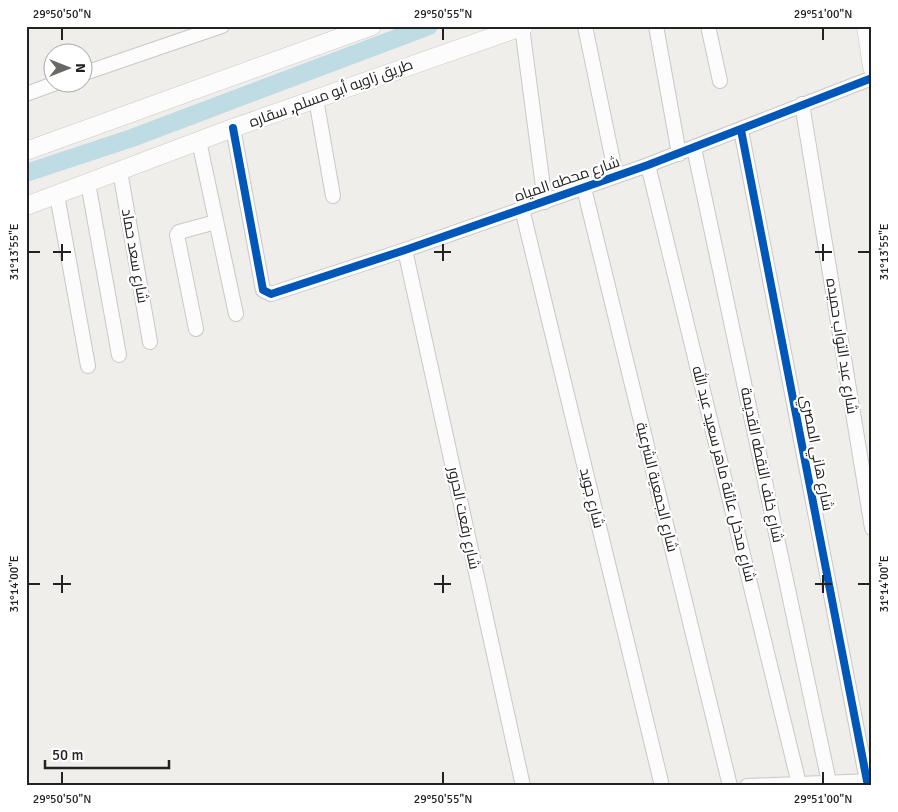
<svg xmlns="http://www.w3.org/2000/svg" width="898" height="812" font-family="Signika,Cairo,sans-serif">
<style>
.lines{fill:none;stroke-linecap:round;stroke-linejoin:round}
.canal{stroke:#bfdbe3;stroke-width:18}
.minor-casing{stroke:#c9c8c7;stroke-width:16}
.tertiary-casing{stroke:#c9c8c7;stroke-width:19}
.minor{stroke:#fdfcfc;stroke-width:14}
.tertiary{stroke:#fdfcfc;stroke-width:18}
.cycleway-casing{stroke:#fff;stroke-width:11}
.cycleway{stroke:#0057b8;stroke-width:8}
.ticks{fill:none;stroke:#222;stroke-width:2}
.labels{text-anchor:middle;stroke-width:4.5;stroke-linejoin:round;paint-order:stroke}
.street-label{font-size:15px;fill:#222;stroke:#fff}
.neatline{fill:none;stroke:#222;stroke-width:2}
.ticks-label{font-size:12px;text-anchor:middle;fill:#222}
</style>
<rect width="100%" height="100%" fill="#f0eeeb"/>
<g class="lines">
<path class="canal" d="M26 173 132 138 429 26"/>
<g class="minor-casing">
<g id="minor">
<path d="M585 26 616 176"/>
<path d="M656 26 679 154"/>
<path d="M708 26 720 81"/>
<path d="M522 27 545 202"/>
<path d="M82 74 222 26"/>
<path d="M26 94 59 82"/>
<path d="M316 99 333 196"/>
<path d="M802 104 872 528"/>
<path d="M233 128 263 290 271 294 405 250 648 165 872 78"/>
<path d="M741 130 867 781"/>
<path d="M199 141 236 314"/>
<path d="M694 148 829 782"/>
<path d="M648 165 799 784"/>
<path d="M120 171 150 342"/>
<path d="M88 183 119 355"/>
<path d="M584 188 730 786"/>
<path d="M57 195 88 366"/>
<path d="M522 209 662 786"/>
<path d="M405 250 523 786"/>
<path d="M196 329 177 235 179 232 216 222"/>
<path d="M747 786 872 781"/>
</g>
</g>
<g class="tertiary-casing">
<g id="tertiary">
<path d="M866 26 872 67"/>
<path d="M26 151 372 26"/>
<path d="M26 206 233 128 524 26"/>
</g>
</g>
<use href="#minor" class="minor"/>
<use href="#tertiary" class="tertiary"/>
<g class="cycleway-casing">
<g id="cycleway">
<path d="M233 128 263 290 271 294 405 250 648 165 872 78"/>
<path d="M741 130 867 781"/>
</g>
</g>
<use href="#cycleway" class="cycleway"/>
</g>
<path class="ticks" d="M62 28V40M443 28V40M823 28V40M62 244V261M443 244V261M823 244V261M28 252H40M53 252H71M434 252H451M815 252H832M858 252H870M62 575V593M443 575V593M823 575V593M28 584H40M53 584H71M434 584H451M815 584H832M858 584H870M62 772V784M443 772V784M823 772V784"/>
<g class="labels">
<g class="street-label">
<text transform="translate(331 93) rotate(-20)" y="5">طريق زاويه أبو مسلم, سقاره</text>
<text transform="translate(567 179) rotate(-19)" y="5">شارع محطه المياه</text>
<text transform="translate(135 256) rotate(80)" y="5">شارع سعد حماد</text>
<text transform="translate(842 346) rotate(81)" y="5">شارع عبد التواب حميده</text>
<text transform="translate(817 453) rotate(79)" y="5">شارع هاني المصري</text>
<text transform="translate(762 465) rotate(78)" y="5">شارع خلف النقطه القديمة</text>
<text transform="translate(724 474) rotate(76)" y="5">شارع مدخل عائلة ماهر سعيد عبد الله</text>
<text transform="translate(657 487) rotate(76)" y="5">شارع الجمعية الشرعية</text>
<text transform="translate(592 498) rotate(76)" y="5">شارع جويد</text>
<text transform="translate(464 518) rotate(78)" y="5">شارع رفعت الحرور</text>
</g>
</g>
<rect width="898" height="812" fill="none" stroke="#ffffff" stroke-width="55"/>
<g transform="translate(68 68) rotate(90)"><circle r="24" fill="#ffffff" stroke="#a7a7a7"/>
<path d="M0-4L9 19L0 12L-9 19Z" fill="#6a6968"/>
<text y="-8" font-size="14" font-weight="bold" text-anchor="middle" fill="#222222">N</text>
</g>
<path d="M45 760v8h124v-8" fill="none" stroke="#222222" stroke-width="2.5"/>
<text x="52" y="760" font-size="15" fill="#222222" stroke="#ffffff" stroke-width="4" paint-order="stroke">50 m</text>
<rect x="28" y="28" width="842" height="756" class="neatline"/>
<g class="ticks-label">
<text x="62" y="18">29°50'50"N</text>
<text x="443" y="18">29°50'55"N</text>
<text x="823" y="18">29°51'00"N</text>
<text transform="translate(884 252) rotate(-90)" y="4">31°13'55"E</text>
<text transform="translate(14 252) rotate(-90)" y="4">31°13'55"E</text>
<text transform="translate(884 584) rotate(-90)" y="4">31°14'00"E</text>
<text transform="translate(14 584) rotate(-90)" y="4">31°14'00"E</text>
<text x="62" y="803">29°50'50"N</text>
<text x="443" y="803">29°50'55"N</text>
<text x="823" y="803">29°51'00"N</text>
</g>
</svg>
